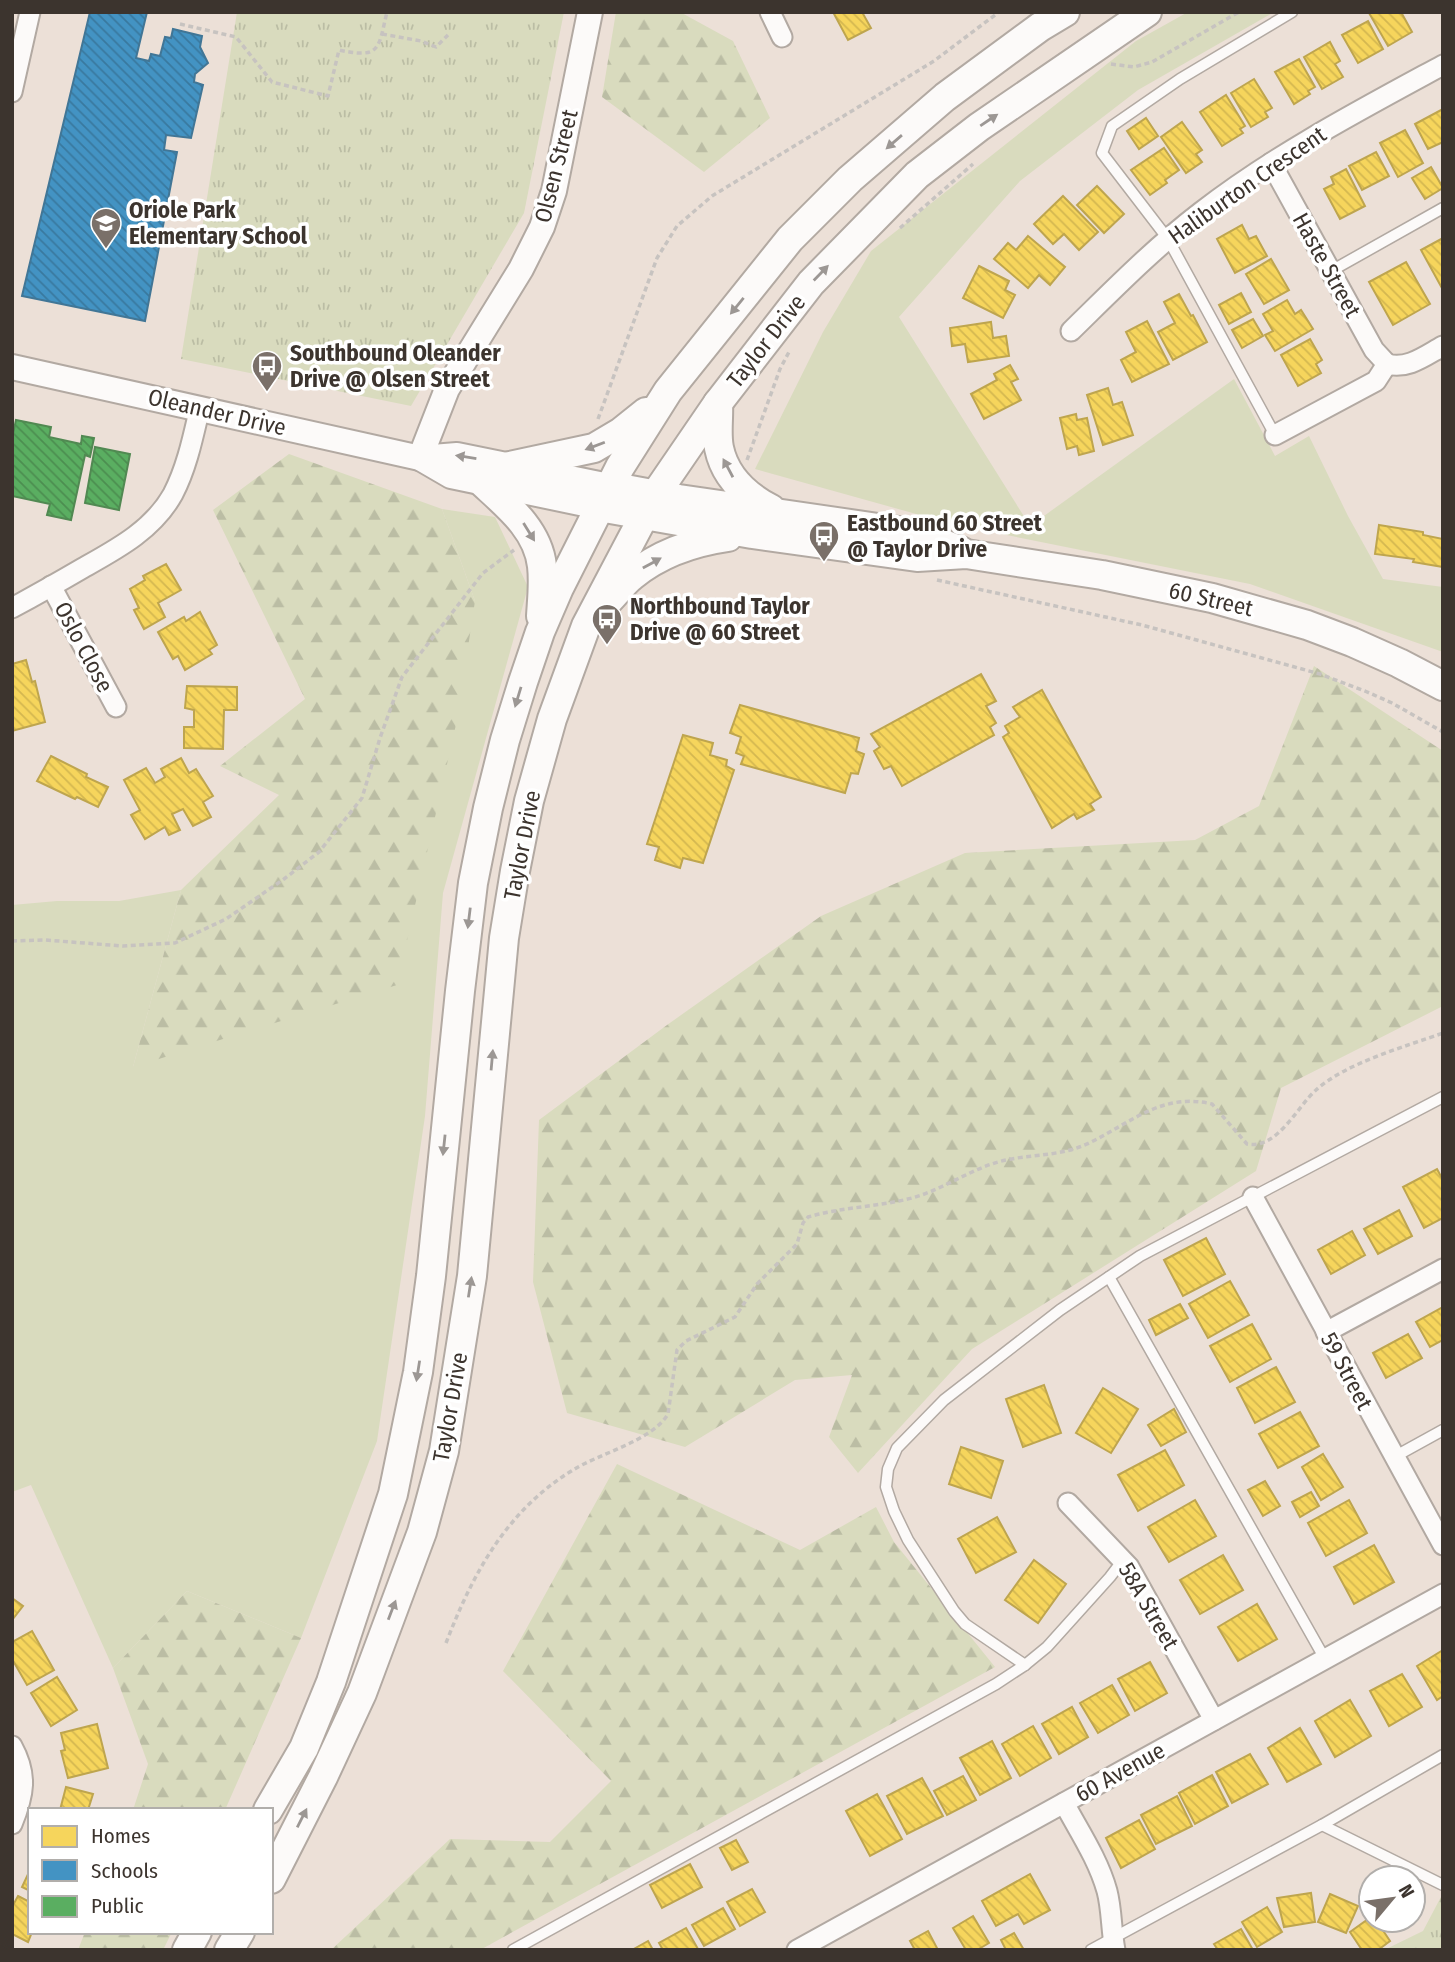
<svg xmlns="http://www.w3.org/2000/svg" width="1455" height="1962" font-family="'Fira Sans Condensed',sans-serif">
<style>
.grass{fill:#d9dbbe}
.forest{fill:url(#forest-firs)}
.park{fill:url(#park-tufts)}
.homes{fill:url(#homes-back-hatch);stroke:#bea54e;stroke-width:2}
.schools{fill:url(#schools-back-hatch);stroke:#417696;stroke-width:2}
.public{fill:url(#public-back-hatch);stroke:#518952;stroke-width:2}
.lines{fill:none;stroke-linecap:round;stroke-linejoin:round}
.service-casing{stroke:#b2a9a2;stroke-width:13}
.minor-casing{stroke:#b2a9a2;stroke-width:23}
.tertiary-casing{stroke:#b2a9a2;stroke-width:28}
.secondary-casing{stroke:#b2a9a2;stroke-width:32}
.path{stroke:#c7c3c0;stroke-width:3.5;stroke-dasharray:5 3.5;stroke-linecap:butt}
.service{stroke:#fcfaf9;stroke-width:10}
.minor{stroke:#fcfaf9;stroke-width:19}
.tertiary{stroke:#fcfaf9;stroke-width:24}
.secondary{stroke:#fcfaf9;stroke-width:28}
.oneway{fill:#9c9794}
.labels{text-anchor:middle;stroke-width:7;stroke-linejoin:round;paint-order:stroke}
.street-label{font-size:23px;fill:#3c342e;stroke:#fff}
.poi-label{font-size:23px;font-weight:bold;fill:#3c342e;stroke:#fff;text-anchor:start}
</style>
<defs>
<pattern id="forest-firs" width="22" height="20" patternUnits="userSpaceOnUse" patternTransform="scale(1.75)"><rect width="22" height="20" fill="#d9dbbe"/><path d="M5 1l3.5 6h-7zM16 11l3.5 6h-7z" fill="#bbbda4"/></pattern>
<pattern id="park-tufts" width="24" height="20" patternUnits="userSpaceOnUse" patternTransform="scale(1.75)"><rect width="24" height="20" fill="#d9dbbe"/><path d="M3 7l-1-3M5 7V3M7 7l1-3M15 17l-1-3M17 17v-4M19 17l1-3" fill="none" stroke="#bbbda4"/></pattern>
<pattern id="homes-back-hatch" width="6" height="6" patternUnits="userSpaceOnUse" patternTransform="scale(1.75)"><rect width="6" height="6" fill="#f6d55c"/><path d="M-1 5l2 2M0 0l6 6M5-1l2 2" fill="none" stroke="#d4b750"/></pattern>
<pattern id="schools-back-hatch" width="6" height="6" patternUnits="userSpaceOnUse" patternTransform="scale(1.75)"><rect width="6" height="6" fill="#4393c3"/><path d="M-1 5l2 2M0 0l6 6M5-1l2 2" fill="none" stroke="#39799f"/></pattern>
<pattern id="public-back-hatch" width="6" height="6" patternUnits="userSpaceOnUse" patternTransform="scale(1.75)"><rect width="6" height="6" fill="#5aae61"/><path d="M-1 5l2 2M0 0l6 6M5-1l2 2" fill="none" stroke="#4c8e50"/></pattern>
</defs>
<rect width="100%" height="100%" fill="#ece0d7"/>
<g class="grass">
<path d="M1188 12H1274L1138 90 1020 181 899 317 1030 526 1234 379 1275 456 1309 436 1348 516 1383 579 1443 587V652L1250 584 952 524 755 469 823 332 871 251 1136 41Z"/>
<path d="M442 509 495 517 528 587 443 893 425 1116 377 1441 301 1638 187 1591 113 1668 31 1485 12 1492V905L57 901H119L181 890 133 1067 475 601Z"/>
</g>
<g class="forest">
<path d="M616 12H680L733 41 770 118 704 172 602 97Z"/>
<path d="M289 454 442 509 475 601 457 720 397 985 133 1067 181 890 279 795 220 766 305 699 213 510Z"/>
<path d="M1314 666 1443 751V1006L1281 1088 1256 1171 972 1349 858 1473 829 1437 852 1375 795 1380 685 1447 567 1413 533 1282 539 1120 667 1025 821 916 965 853 1195 840 1259 806Z"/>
<path d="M617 1464 800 1550 876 1507 894 1542 995 1667 480 1950H331L450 1839 550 1842 611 1781 503 1671Z"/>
<path d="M187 1591 301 1638 225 1810H133L148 1764 113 1668Z"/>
<path d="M85 1932H172L163 1950H78Z"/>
</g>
<g class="park">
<path d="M237 12H564L524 213 411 406 181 359Z"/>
<path d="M1443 1893V1950H1384L1423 1931Z"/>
</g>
<g class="homes">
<path d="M833 12H862L871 28 848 40Z"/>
<path d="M1371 12H1401L1412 32 1388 46 1369 13Z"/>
<path d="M1368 21 1383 49 1358 63 1342 35Z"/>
<path d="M1330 42 1340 61 1335 64 1343 77 1322 89 1304 57Z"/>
<path d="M1299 59 1315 87 1308 91 1310 94 1294 104 1275 72Z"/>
<path d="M1254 79 1272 108 1265 112 1268 117 1251 127 1231 93Z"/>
<path d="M1226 95 1245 126 1240 129 1243 133 1222 146 1200 112Z"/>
<path d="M1443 109V142L1428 149 1415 124Z"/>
<path d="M1146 118 1158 136 1139 149 1127 131Z"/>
<path d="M1182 122 1202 150 1196 154 1202 162 1186 173 1161 137Z"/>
<path d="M1405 130 1423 163 1398 177 1380 143Z"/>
<path d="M1164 148 1179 170 1165 180 1167 183 1150 195 1131 170Z"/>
<path d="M1376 152 1389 176 1362 190 1349 166Z"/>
<path d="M1431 167 1443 188 1425 199 1412 178Z"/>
<path d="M1346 169 1365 206 1340 219 1324 189 1334 184 1331 177Z"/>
<path d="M1097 186 1124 214 1104 233 1077 205Z"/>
<path d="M1063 196 1098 232 1079 250 1064 234 1053 244 1034 224Z"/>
<path d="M1242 225 1249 239 1256 236 1267 256 1235 273 1217 239Z"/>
<path d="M1028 236 1065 267 1050 285 1039 275 1028 288 994 259 1008 243 1016 250Z"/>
<path d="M1443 238V290L1421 250Z"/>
<path d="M1271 259 1289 290 1264 304 1246 274Z"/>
<path d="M1406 262 1430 304 1393 325 1369 282Z"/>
<path d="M979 266 1009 281 1005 290 1015 295 1003 318 963 298Z"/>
<path d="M1241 293 1251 312 1229 324 1219 305Z"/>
<path d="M1179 294 1191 316 1193 315 1207 342 1173 360 1158 332 1175 323 1164 302Z"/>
<path d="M1287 300 1295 314 1301 310 1313 329 1275 351 1265 335 1273 331 1263 314Z"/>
<path d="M1253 319 1263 336 1242 348 1232 330Z"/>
<path d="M1147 321 1169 364 1132 382 1121 360 1136 352 1126 332Z"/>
<path d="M991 322 993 338 1006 336 1009 356 968 362 965 344 952 346 950 328Z"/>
<path d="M1310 339 1322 360 1316 364 1321 373 1298 386 1281 355Z"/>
<path d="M1010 365 1018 379 1011 382 1021 400 984 419 971 394 997 380 994 374Z"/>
<path d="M1108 388 1113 405 1122 402 1133 435 1103 445 1087 395Z"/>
<path d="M1076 414 1077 420 1087 418 1094 451 1079 455 1077 446 1067 449 1060 418Z"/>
<path d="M1379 525 1423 532V535L1443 539V567L1413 562 1414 559 1375 554Z"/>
<path d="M166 564 181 590 158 603 165 617 144 629 134 610 139 608 130 589 145 580 143 576Z"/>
<path d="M200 612 217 645 209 650 212 654 185 670 178 656 173 659 158 632 184 617 186 621Z"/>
<path d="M26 660 32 682 35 681 45 722 12 731V664Z"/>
<path d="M981 674 996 701 986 706 996 723 990 727 994 735 902 786 891 766 884 769 874 751 880 747 871 734Z"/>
<path d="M187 686 237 687V710H224L223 749 184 748V727H194V710L185 708Z"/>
<path d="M1042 690 1101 797 1090 804 1094 810 1077 819 1074 814 1052 828 1003 737 1009 733 1005 726 1020 717 1013 707Z"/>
<path d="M740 705 859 738 856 751 864 754 858 774 851 773 845 793 741 764 744 756 736 753 741 737 730 733Z"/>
<path d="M683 735 713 743 710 755 727 760 726 766 734 770 703 863 683 858 680 868 655 860 659 847 647 844Z"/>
<path d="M51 756 87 774 86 777 108 787 98 807 77 797 75 799 37 781Z"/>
<path d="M181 758 189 773 196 769 213 796 203 802 211 817 193 826 183 809 172 814 180 830 169 835 165 827 145 839 131 815 140 810 124 780 146 768 155 783 165 777 161 769Z"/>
<path d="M1437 1169 1443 1180V1218L1424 1228 1403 1187Z"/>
<path d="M1399 1210 1412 1236 1378 1254 1364 1229Z"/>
<path d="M1352 1231 1365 1255 1331 1274 1318 1250Z"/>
<path d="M1206 1238 1225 1274 1183 1296 1164 1260Z"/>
<path d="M1230 1281 1249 1315 1208 1338 1189 1304Z"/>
<path d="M1180 1304 1188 1318 1156 1335 1149 1320Z"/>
<path d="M1443 1307V1340L1430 1347 1416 1322Z"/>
<path d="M1252 1324 1271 1359 1230 1382 1210 1346Z"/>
<path d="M1408 1334 1422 1358 1386 1378 1373 1353Z"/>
<path d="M1276 1367 1295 1402 1255 1423 1237 1388Z"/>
<path d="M1044 1385 1061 1433 1023 1447 1006 1399Z"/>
<path d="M1103 1388 1138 1409 1111 1453 1076 1433Z"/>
<path d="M1174 1409 1186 1432 1161 1446 1148 1425Z"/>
<path d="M1300 1412 1319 1446 1278 1468 1259 1434Z"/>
<path d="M961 1447 1003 1461 991 1498 949 1484Z"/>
<path d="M1165 1450 1184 1485 1138 1511 1118 1475Z"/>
<path d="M1323 1454 1343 1487 1321 1500 1302 1467Z"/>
<path d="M1265 1481 1280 1506 1263 1516 1248 1490Z"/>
<path d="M1311 1492 1319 1506 1300 1517 1292 1502Z"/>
<path d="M1195 1500 1216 1536 1169 1562 1148 1527Z"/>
<path d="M1349 1500 1367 1533 1326 1556 1308 1523Z"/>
<path d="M997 1517 1016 1552 976 1573 958 1539Z"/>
<path d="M1374 1545 1394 1582 1354 1604 1334 1567Z"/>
<path d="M1223 1555 1243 1590 1200 1614 1180 1580Z"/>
<path d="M1034 1560 1066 1584 1038 1623 1005 1600Z"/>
<path d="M12 1598 23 1606 12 1620Z"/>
<path d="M1257 1604 1277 1639 1238 1661 1218 1627Z"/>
<path d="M32 1631 54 1670 27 1685 12 1659V1642Z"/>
<path d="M1443 1650V1696L1437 1700 1417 1666Z"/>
<path d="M1150 1662 1167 1693 1135 1711 1118 1679Z"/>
<path d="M1402 1674 1422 1707 1389 1726 1370 1691Z"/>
<path d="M57 1677 77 1710 51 1726 31 1693Z"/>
<path d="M1112 1685 1129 1715 1098 1733 1080 1703Z"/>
<path d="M1350 1700 1371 1736 1335 1757 1315 1721Z"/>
<path d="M1072 1707 1088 1737 1059 1754 1042 1724Z"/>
<path d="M97 1724 108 1768 68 1778 61 1751 65 1750 61 1733Z"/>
<path d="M1033 1726 1051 1758 1020 1776 1002 1744Z"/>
<path d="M1300 1728 1321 1764 1287 1782 1268 1748Z"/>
<path d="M992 1741 1011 1778 980 1795 960 1758Z"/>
<path d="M1250 1754 1268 1784 1232 1803 1216 1772Z"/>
<path d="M1212 1775 1228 1806 1195 1824 1179 1793Z"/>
<path d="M963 1776 976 1800 947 1815 934 1791Z"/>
<path d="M922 1778 943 1816 907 1834 887 1796Z"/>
<path d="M66 1787 93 1794 88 1810H60Z"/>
<path d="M877 1794 902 1839 870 1856 846 1811Z"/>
<path d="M1177 1796 1192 1826 1156 1844 1141 1815Z"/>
<path d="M1139 1820 1155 1849 1121 1868 1106 1838Z"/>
<path d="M736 1840 748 1862 732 1870 720 1848Z"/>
<path d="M690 1864 702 1887 662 1908 650 1885Z"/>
<path d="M30 1870V1891L22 1887Z"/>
<path d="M1030 1874 1050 1910 1024 1924 1018 1914 996 1926 982 1901Z"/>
<path d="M752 1889 765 1912 740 1926 727 1902Z"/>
<path d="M1311 1893 1315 1922 1284 1927 1277 1898Z"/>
<path d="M1330 1894 1358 1906 1346 1933 1318 1922Z"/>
<path d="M18 1896 30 1902V1932H32L28 1942 12 1934V1907Z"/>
<path d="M1267 1907 1282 1932 1257 1947 1242 1922Z"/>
<path d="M723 1908 735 1929 704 1946 692 1925Z"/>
<path d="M973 1916 989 1943 977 1950H966L953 1928Z"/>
<path d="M1371 1917V1920H1376L1390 1941 1378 1950H1362L1350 1932Z"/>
<path d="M686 1928 698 1949 663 1950 659 1943Z"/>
<path d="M1241 1929 1253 1950H1218L1214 1944Z"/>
<path d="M928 1931 938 1950H915L910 1941Z"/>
<path d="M1014 1933 1024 1950H1006L1001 1940Z"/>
<path d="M648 1941 653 1950H632Z"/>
</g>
<path class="schools" d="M90 12H147L136 58 149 61 151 54 160 56 165 37 171 38 173 29 202 36 200 47 208 63 195 74 194 82 203 85 191 138 166 135 164 150 177 152 145 321 22 296Z"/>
<g class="public">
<path d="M16 420 51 427 49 437 81 444 82 436 94 438 90 457 85 455 71 520 47 515 50 504 12 496V438Z"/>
<path d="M95 447 130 454 119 510 85 503Z"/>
</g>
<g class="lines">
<g class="service-casing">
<g id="service">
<path d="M1331 271 1443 208"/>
<path d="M1275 435 1168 239 1102 153 1112 126 1180 79 1292 12"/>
<path d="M1109 1277 1325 1659"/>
<path d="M1394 1457 1443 1430"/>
<path d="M1025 1665 965 1624 954 1611 908 1540 894 1511 886 1487 888 1469 897 1448 944 1400 1060 1310 1140 1256 1443 1097"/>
<path d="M1322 1825 1443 1885"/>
<path d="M513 1950 996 1684 1025 1665 1047 1647 1110 1577 1123 1560"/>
<path d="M1091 1950 1322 1825 1443 1755"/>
</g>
</g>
<g class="minor-casing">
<g id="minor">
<path d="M770 12 782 37"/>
<path d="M12 92 30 12"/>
<path d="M1271 163 1374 350 1387 364"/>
<path d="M1071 331C1113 290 1154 248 1201 212 1276 154 1360 110 1443 65"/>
<path d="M1387 364C1408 370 1426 355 1443 346"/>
<path d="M1275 435 1376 381 1387 364"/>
<path d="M51 586 116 707"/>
<path d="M12 608C36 595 59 582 83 568 117 549 153 530 173 494 187 467 193 437 200 407"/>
<path d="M1253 1197 1443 1545"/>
<path d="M1326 1332 1443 1269"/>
<path d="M1068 1503 1129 1567 1214 1720"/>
<path d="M12 1746C28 1775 24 1795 12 1824"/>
<path d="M1064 1803C1079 1831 1098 1859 1107 1891 1112 1910 1111 1930 1115 1950"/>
<path d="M797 1950 1443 1594"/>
</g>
</g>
<g class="tertiary-casing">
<g id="tertiary">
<path d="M12 367 420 458 451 476 599 507"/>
<path d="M420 458 447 389 521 269 542 227 554 191 590 12"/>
<path d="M420 458 457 455 609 486"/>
</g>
</g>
<g class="secondary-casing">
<g id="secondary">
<path d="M718 403C719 417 716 434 719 448 725 477 746 496 771 509"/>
<path d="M510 466 594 448 621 432 646 412"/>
<path d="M483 483C508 506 538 530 542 566 544 583 542 599 541 616"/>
<path d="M609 486 679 499 919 534 961 551"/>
<path d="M599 507 752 534 917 557 966 554 1102 575 1212 598 1307 625 1352 642 1399 663 1443 686"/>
<path d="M609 600C617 592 624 582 632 576 660 553 693 542 728 537"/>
<path d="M268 1810 304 1748 331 1682 393 1494 418 1372 431 1276 460 991 473 883 488 808 505 740 523 682 540 632 559 588 620 467 668 391 790 239 850 179 945 97 1040 27 1065 12"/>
<path d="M271 1879 323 1777 362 1693 422 1532 444 1451 472 1276 504 938 515 871 529 801 552 719 586 626 655 495 718 403 811 283 917 175 979 127 1147 12"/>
<path d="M187 1950 197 1932"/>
<path d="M229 1950 240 1932"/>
</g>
</g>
<g class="path">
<path d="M180 24 236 37 272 82 328 96 339 50C381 59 378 49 387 12"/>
<path d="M382 34 421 41 436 47 448 35"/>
<path d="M1111 64 1134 67 1152 62 1239 12"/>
<path d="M900 228 973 164"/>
<path d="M598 419 657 258 677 226 712 196 934 61 999 12"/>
<path d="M747 460 780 369 790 350"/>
<path d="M937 580 1142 625 1320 674 1365 691 1392 703 1443 732"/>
<path d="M12 941 45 940 123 946 175 943 226 919 284 879 319 852 362 798 380 738 402 677 483 573 514 550"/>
<path d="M446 1643C473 1573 507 1510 573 1470 600 1453 652 1441 668 1414L677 1350 686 1341 735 1317 757 1284 797 1244 803 1223 808 1217C842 1207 878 1207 912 1198 945 1189 973 1167 1006 1160 1034 1154 1063 1156 1089 1143 1131 1123 1162 1092 1212 1104L1247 1144C1277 1150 1297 1107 1316 1090 1346 1063 1404 1047 1443 1033"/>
</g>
<use href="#service" class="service"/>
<use href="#minor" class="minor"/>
<use href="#tertiary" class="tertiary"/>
<use href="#secondary" class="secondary"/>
</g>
<defs><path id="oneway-solid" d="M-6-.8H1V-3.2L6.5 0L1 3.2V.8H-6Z" transform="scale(1.75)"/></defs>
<g class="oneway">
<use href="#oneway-solid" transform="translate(989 120) rotate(-34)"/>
<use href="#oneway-solid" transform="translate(894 142) rotate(139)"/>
<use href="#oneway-solid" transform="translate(821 273) rotate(-46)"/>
<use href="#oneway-solid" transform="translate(737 306) rotate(129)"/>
<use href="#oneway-solid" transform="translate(595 446) rotate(159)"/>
<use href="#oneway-solid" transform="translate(466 457) rotate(-171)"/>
<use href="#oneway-solid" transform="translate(728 468) rotate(-118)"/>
<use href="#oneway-solid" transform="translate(529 532) rotate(58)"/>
<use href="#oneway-solid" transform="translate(652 563) rotate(-29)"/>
<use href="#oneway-solid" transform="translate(518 697) rotate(107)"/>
<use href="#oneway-solid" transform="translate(469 918) rotate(97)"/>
<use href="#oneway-solid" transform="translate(492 1060) rotate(-85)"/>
<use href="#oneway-solid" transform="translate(444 1145) rotate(96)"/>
<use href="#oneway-solid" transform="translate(470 1287) rotate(-81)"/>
<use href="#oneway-solid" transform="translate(418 1371) rotate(99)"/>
<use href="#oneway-solid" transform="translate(392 1610) rotate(-69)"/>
<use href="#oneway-solid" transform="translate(302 1818) rotate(-63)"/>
</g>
<defs>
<g id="school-pin" transform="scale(1.575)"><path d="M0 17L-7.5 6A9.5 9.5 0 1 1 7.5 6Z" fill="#7a7069" stroke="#fff"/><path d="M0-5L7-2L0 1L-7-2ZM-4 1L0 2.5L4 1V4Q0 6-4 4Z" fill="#fff"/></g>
<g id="bus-pin" transform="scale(1.575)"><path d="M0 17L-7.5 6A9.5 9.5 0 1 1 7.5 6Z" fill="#7a7069" stroke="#fff"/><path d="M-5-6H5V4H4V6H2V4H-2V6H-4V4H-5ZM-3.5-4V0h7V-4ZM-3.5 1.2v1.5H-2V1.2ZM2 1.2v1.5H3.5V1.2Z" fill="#fff"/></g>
</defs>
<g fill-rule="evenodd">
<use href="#school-pin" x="106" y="223"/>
<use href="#bus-pin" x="267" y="366"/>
<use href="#bus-pin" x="824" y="536"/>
<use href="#bus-pin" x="607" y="619"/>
</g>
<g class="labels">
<g class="street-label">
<text transform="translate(556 166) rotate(-76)" y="8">Olsen Street</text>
<text transform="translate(1247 185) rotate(-35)" y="8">Haliburton Crescent</text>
<text transform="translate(1327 265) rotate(61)" y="8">Haste Street</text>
<text transform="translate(766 341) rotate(-52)" y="8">Taylor Drive</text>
<text transform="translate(217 412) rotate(13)" y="8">Oleander Drive</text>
<text transform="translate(1211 599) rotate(13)" y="8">60 Street</text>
<text transform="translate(84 647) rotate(62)" y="8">Oslo Close</text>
<text transform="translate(522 845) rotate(-79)" y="8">Taylor Drive</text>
<text transform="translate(1347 1371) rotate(62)" y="8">59 Street</text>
<text transform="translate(450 1407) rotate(-80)" y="8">Taylor Drive</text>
<text transform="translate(1149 1606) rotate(60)" y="8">58A Street</text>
<text transform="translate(1120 1772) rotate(-29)" y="8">60 Avenue</text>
</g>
<g class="poi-label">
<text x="129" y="218">Oriole Park<tspan x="129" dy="26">Elementary School</tspan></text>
<text x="290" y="361">Southbound Oleander<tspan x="290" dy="26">Drive @ Olsen Street</tspan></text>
<text x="847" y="531">Eastbound 60 Street<tspan x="847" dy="26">@ Taylor Drive</tspan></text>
<text x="630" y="614">Northbound Taylor<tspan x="630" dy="26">Drive @ 60 Street</tspan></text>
</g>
</g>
<rect width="1455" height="1962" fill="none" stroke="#3c342e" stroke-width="28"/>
<rect x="28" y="1808" width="245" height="126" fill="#ffffff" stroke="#b1aeab" stroke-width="2"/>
<rect x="42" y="1826" width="35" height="21" fill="#f6d55c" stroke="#b1aeab" stroke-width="2"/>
<text x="91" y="1843" font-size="21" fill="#3c342e">Homes</text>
<rect x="42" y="1860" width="35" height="21" fill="#4393c3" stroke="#b1aeab" stroke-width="2"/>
<text x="91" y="1878" font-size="21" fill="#3c342e">Schools</text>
<rect x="42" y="1896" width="35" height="21" fill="#5aae61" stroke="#b1aeab" stroke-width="2"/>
<text x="91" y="1913" font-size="21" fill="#3c342e">Public</text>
<g transform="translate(1392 1899) rotate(61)"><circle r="33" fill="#ffffff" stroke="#b1aeab" stroke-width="2"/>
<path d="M0-5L12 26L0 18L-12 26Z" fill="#7a7069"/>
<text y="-10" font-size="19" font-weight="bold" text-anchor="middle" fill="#3c342e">N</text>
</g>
</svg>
